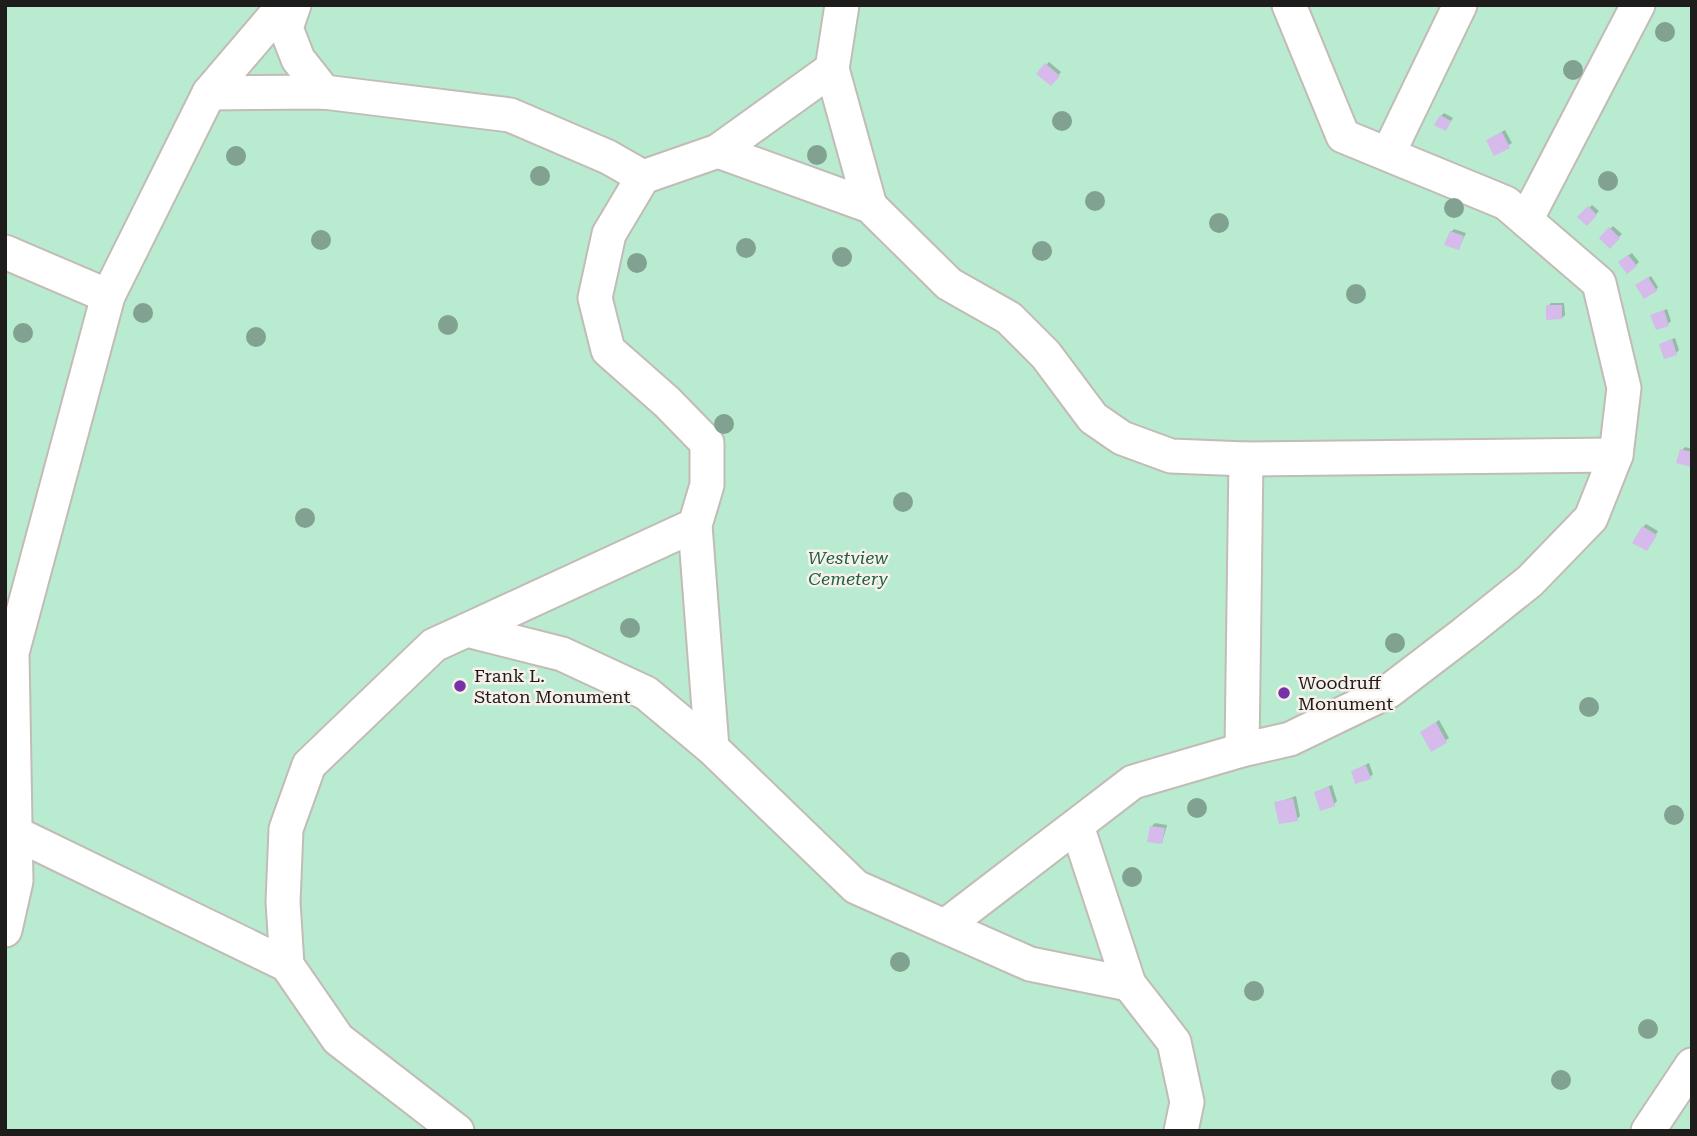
<svg xmlns="http://www.w3.org/2000/svg" width="1697" height="1136" font-family="'Roboto Serif',serif">
<style>
.green{fill:#b8ebcf}
.shadow{fill:#0003}
.building{fill:#d6baeb}
.lines{fill:none;stroke-linecap:round;stroke-linejoin:round}
.minor-casing{stroke:#c2bbb6;stroke-width:37}
.minor{stroke:#fff;stroke-width:33}
.tree{fill:#81a290}
.poi-dot{fill:#7632a6;stroke:#f8f1eb;stroke-width:2.5}
.labels{text-anchor:middle;stroke-width:5;stroke-linejoin:round;paint-order:stroke}
.park-label{font-size:18px;font-style:italic;fill:#1f6245;stroke:#f8f1eb}
.poi-label{font-size:18px;fill:#1f1d1b;stroke:#f8f1eb;text-anchor:start}
</style>
<rect width="100%" height="100%" fill="#f8f1eb"/>
<rect class="green" x="5" y="5" width="1687" height="1126"/>
<g class="shadow">
<path d="M1049 62 1061 72 1051 84 1038 74Z"/>
<path d="M1444 113 1453 118 1446 129 1441 116Z"/>
<path d="M1505 130 1512 143 1494 154 1491 138Z"/>
<path d="M1592 205 1599 211 1587 224 1580 217Z"/>
<path d="M1613 226 1622 234 1610 246 1601 238Z"/>
<path d="M1454 229 1466 233 1459 248 1451 232Z"/>
<path d="M1632 253 1639 262 1636 265 1623 259Z"/>
<path d="M1651 276 1658 287 1656 290 1641 283Z"/>
<path d="M1551 303H1564L1565 315 1562 318 1548 306Z"/>
<path d="M1667 309 1671 321 1668 324 1652 316Z"/>
<path d="M1675 338 1679 350 1676 353 1661 344Z"/>
<path d="M1685 447 1692 449V466L1682 450Z"/>
<path d="M1646 524 1658 531 1649 546 1643 527Z"/>
<path d="M1439 720 1449 738 1432 750 1422 732Z"/>
<path d="M1369 763 1373 774 1370 777 1353 771Z"/>
<path d="M1332 785 1337 801 1334 804 1316 792Z"/>
<path d="M1296 796 1300 816 1297 819 1276 803Z"/>
<path d="M1155 823 1167 825 1162 843 1152 826Z"/>
</g>
<g class="building">
<path d="M1045 63 1060 76 1051 86 1036 74Z"/>
<path d="M1440 115 1451 121 1446 131 1434 125Z"/>
<path d="M1502 132 1510 148 1494 156 1486 140Z"/>
<path d="M1588 206 1597 215 1587 226 1577 217Z"/>
<path d="M1609 227 1620 238 1610 249 1599 238Z"/>
<path d="M1450 231 1464 236 1459 250 1444 245Z"/>
<path d="M1628 255 1637 266 1627 274 1618 262Z"/>
<path d="M1648 277 1657 291 1644 299 1635 285Z"/>
<path d="M1546 305H1562V319L1546 320Z"/>
<path d="M1664 310 1669 326 1656 330 1650 315Z"/>
<path d="M1672 339 1677 355 1664 359 1659 344Z"/>
<path d="M1680 449 1692 452V467L1676 463Z"/>
<path d="M1642 526 1657 535 1647 551 1632 543Z"/>
<path d="M1436 722 1447 743 1431 752 1420 732Z"/>
<path d="M1366 765 1371 779 1355 784 1351 771Z"/>
<path d="M1329 787 1335 806 1320 811 1314 792Z"/>
<path d="M1293 798 1298 821 1279 824 1274 802Z"/>
<path d="M1150 826 1165 828 1162 844 1147 842Z"/>
</g>
<g class="lines">
<g class="minor-casing">
<g id="minor">
<path d="M294 5 286 28 298 59 324 92"/>
<path d="M842 5 832 69 870 206"/>
<path d="M209 93 324 92 510 115 608 157 643 177"/>
<path d="M718 151 870 206 949 284 1009 318 1046 355 1093 418 1122 438 1171 456 1246 459 1616 455"/>
<path d="M1388 154 1460 5"/>
<path d="M1526 220 1638 5"/>
<path d="M5 252 108 296"/>
<path d="M1246 459 1242 750 1290 739 1389 691 1465 633 1530 581 1591 518 1616 455 1624 388 1599 283 1506 203 1343 136 1289 5"/>
<path d="M467 630 695 525"/>
<path d="M712 748 695 525 707 485V443L667 402 608 350 595 298 609 234 643 177 718 151 832 69"/>
<path d="M1077 826 1129 984 1174 1042 1187 1102 1181 1131"/>
<path d="M15 833 287 965"/>
<path d="M945 926 1133 782 1242 750"/>
<path d="M5 930 16 881 12 653 108 296 209 93 284 5"/>
<path d="M457 1131 338 1039 287 965 283 902 286 829 309 765 434 645 467 630 562 654 646 693 712 748 856 887 1030 964 1129 984"/>
<path d="M1648 1131 1692 1065"/>
</g>
</g>
<use href="#minor" class="minor"/>
</g>
<g class="tree">
<circle cx="1665" cy="32" r="10"/>
<circle cx="1573" cy="70" r="10"/>
<circle cx="1062" cy="121" r="10"/>
<circle cx="817" cy="155" r="10"/>
<circle cx="236" cy="156" r="10"/>
<circle cx="540" cy="176" r="10"/>
<circle cx="1608" cy="181" r="10"/>
<circle cx="1095" cy="201" r="10"/>
<circle cx="1454" cy="208" r="10"/>
<circle cx="1219" cy="223" r="10"/>
<circle cx="321" cy="240" r="10"/>
<circle cx="746" cy="248" r="10"/>
<circle cx="1042" cy="251" r="10"/>
<circle cx="842" cy="257" r="10"/>
<circle cx="637" cy="263" r="10"/>
<circle cx="1356" cy="294" r="10"/>
<circle cx="143" cy="313" r="10"/>
<circle cx="448" cy="325" r="10"/>
<circle cx="23" cy="333" r="10"/>
<circle cx="256" cy="337" r="10"/>
<circle cx="724" cy="424" r="10"/>
<circle cx="903" cy="502" r="10"/>
<circle cx="305" cy="518" r="10"/>
<circle cx="630" cy="628" r="10"/>
<circle cx="1395" cy="643" r="10"/>
<circle cx="1589" cy="707" r="10"/>
<circle cx="1197" cy="808" r="10"/>
<circle cx="1674" cy="815" r="10"/>
<circle cx="1132" cy="877" r="10"/>
<circle cx="900" cy="962" r="10"/>
<circle cx="1254" cy="991" r="10"/>
<circle cx="1648" cy="1029" r="10"/>
<circle cx="1561" cy="1080" r="10"/>
</g>
<g class="poi-dot">
<circle cx="460" cy="686" r="7"/>
<circle cx="1284" cy="693" r="7"/>
</g>
<g class="labels">
<g class="park-label">
<text x="848" y="564">Westview<tspan x="848" dy="21">Cemetery</tspan></text>
</g>
<g class="poi-label">
<text x="474" y="682">Frank L.<tspan x="474" dy="21">Staton Monument</tspan></text>
<text x="1298" y="689">Woodruff<tspan x="1298" dy="21">Monument</tspan></text>
</g>
</g>
<rect width="1697" height="1136" fill="none" stroke="#1f1d1b" stroke-width="14"/>
</svg>
